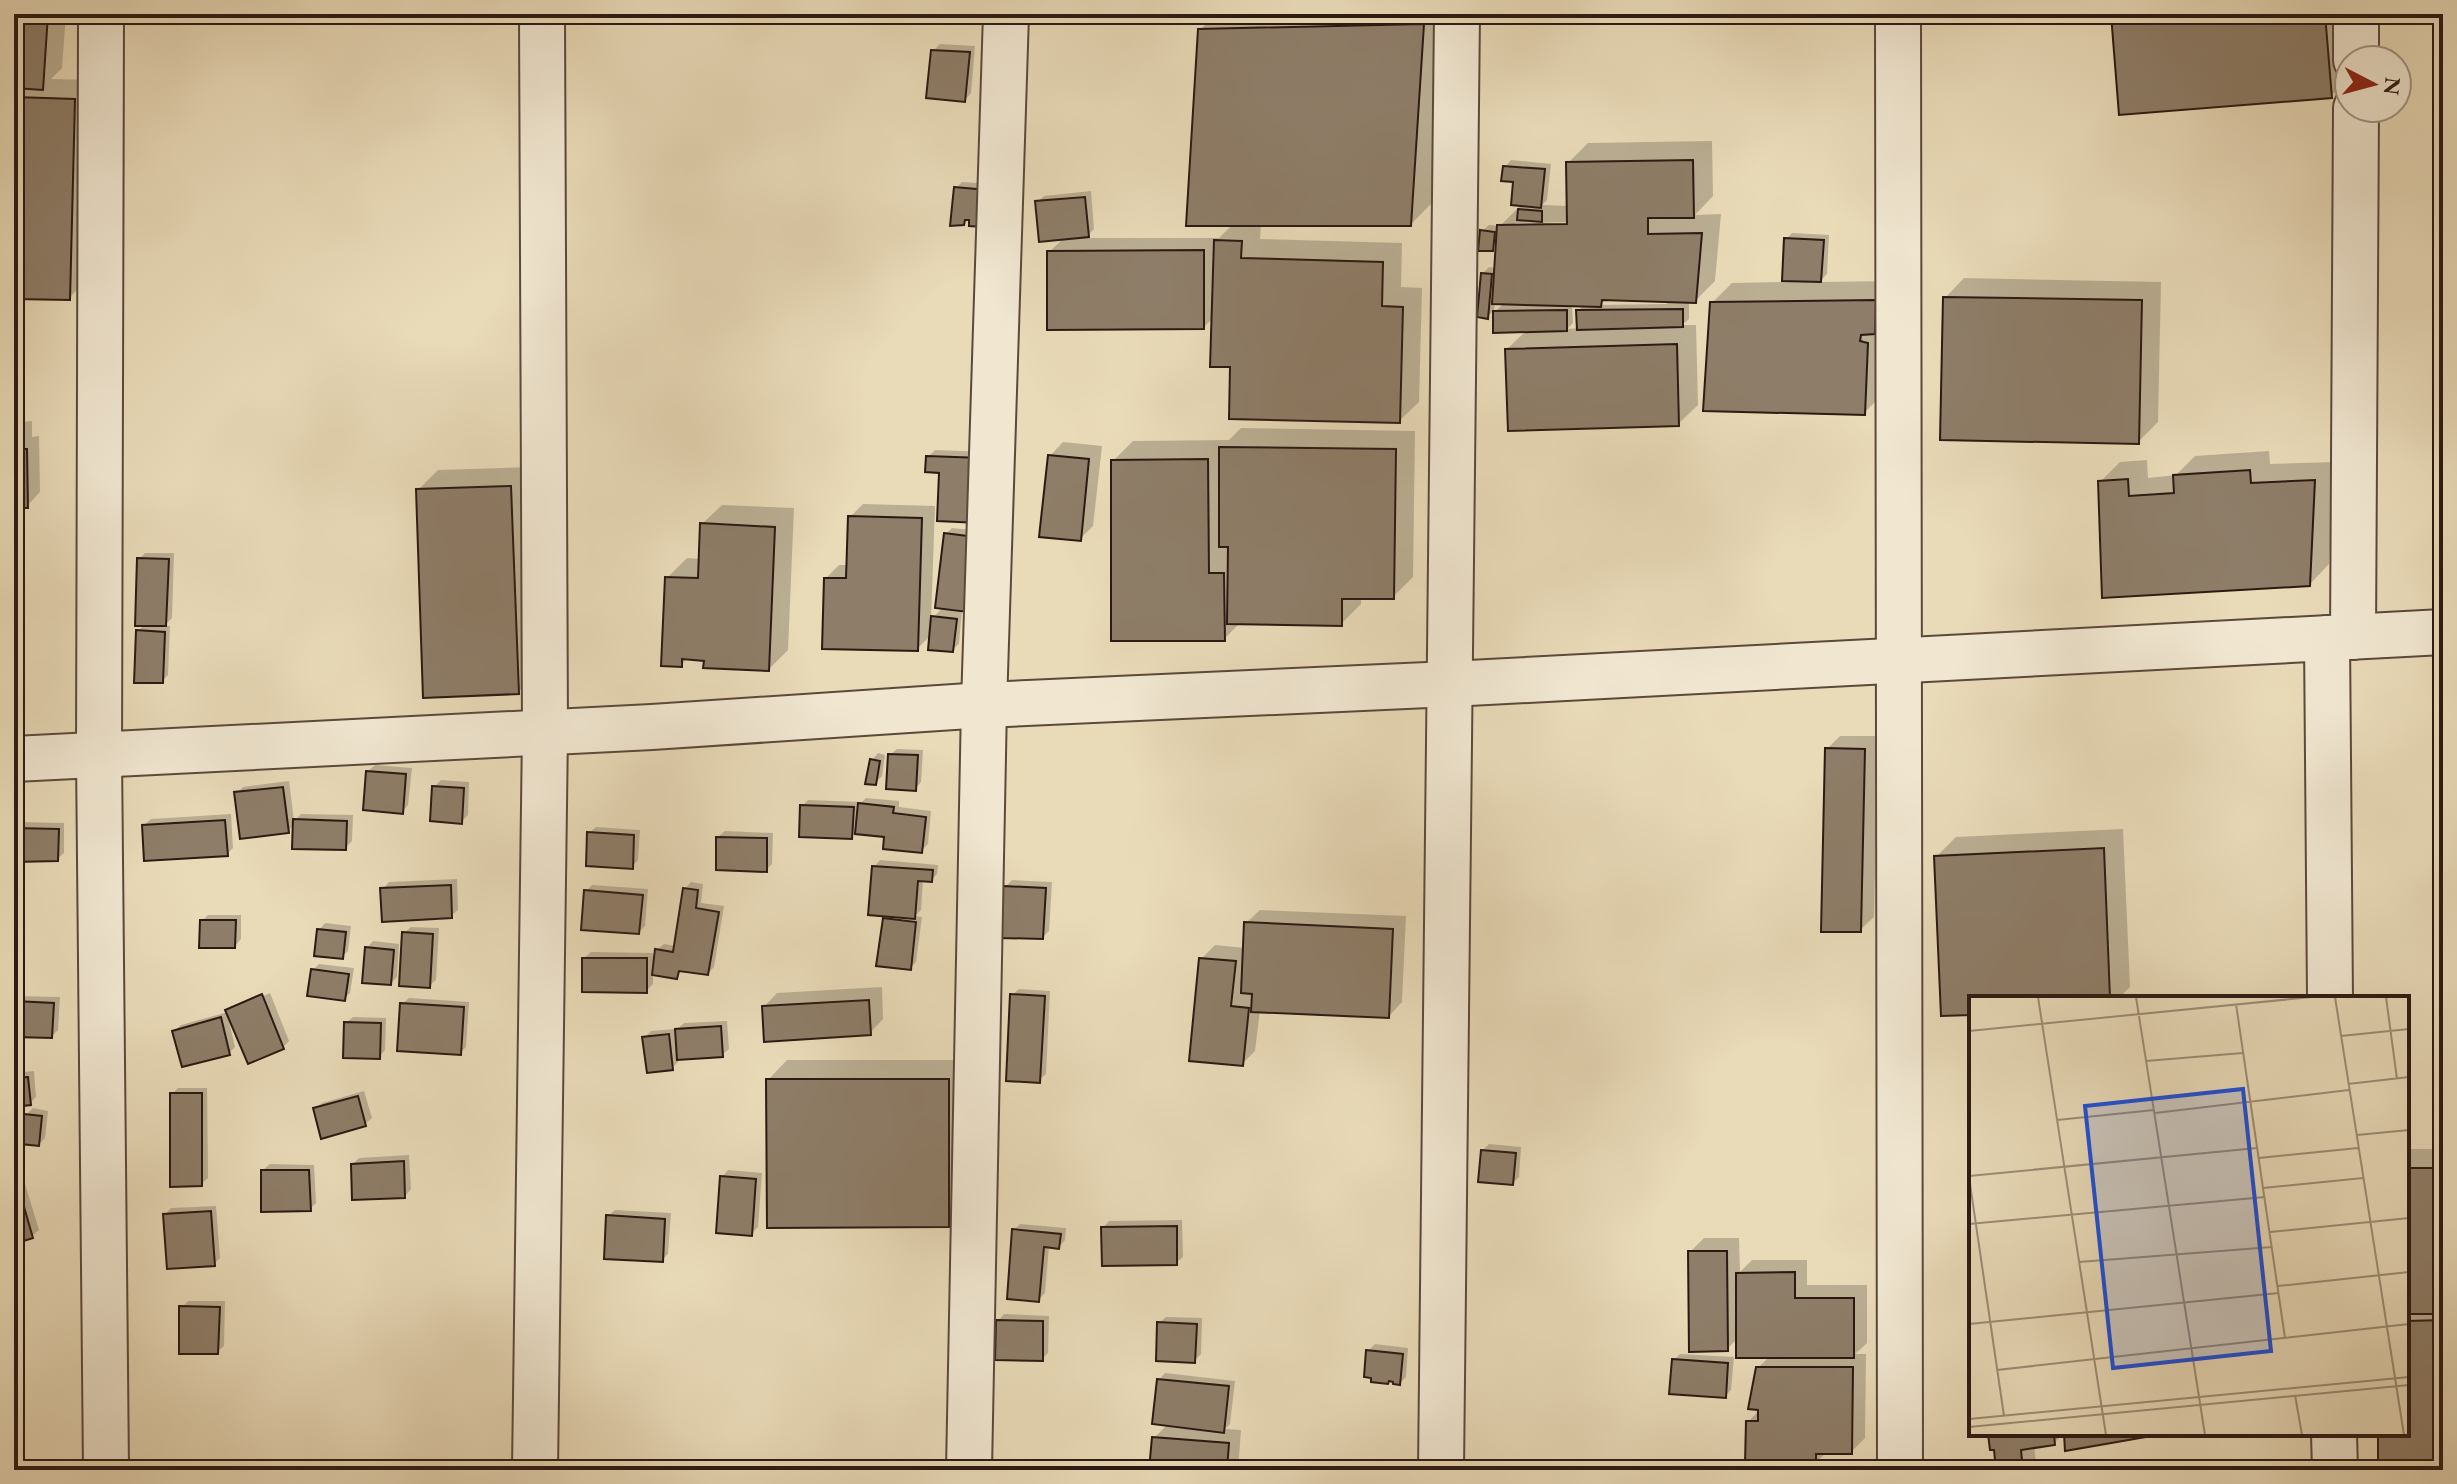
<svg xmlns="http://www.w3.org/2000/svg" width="2457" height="1484" font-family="'EB Garamond',serif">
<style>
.shadow{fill:#0003;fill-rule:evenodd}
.building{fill:#8e7d68;stroke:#2c1912;stroke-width:2}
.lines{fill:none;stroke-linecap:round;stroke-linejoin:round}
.minor-casing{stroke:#5b493c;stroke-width:48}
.minor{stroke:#f1e7d1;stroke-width:44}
.inset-road{fill:none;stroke:#9d8d76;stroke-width:2}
.view{fill:#1d4ed8;fill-opacity:0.15;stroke:#1d4ed8;stroke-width:4}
.inset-edge{fill:none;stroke:#2c1912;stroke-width:4}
</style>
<rect width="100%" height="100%" fill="#e9dab8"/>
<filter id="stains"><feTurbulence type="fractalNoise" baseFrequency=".0025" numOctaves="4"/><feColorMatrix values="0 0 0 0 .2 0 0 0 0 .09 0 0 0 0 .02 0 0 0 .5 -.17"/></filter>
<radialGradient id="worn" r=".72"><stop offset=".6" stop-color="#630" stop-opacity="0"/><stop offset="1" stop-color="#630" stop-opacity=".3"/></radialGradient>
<g class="shadow">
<path d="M14 14H66L62 68 51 79 93 80 89 278 69 298 14 297Z"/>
<path d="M1216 14H1447L1436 199 1411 224H1261L1260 239 1402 243 1401 287 1422 288 1419 402 1399 421 1233 365 1214 317 1204 327 1049 252 1064 238 1037 202 1044 196 1091 191 1094 229 1085 238H1219L1233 224 1200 30Z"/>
<path d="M2113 14H2345L2349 78 2331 96Z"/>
<path d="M940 44 975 46 971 93 965 100 933 51Z"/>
<path d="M1712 141 1713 196 1695 215 1721 214 1715 281 1695 301H1689V319L1682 325H1696L1698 405 1678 424 1507 349 1527 330 1495 312 1504 303 1495 302 1494 310 1488 316 1482 274 1489 267 1496 268 1498 243 1492 249 1482 231 1489 225 1500 226 1522 204 1515 180 1505 167 1511 160 1551 164 1547 200 1542 205 1569 206 1568 163 1588 143ZM1577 222V226L1515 227V223ZM1606 298 1667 300V304L1600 305ZM1572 304H1585L1578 311 1579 328 1567 329 1573 323Z"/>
<path d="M962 182 992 184 963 223 956 188Z"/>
<path d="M1792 233 1829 235 1827 274 1819 282 1895 281 1884 393 1864 413 1712 303 1732 283 1784 282 1786 239Z"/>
<path d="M1964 278 2161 282 2158 422 2138 442 1945 298Z"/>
<path d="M14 407H21V422L32 421V437L39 436 40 492 27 506H14Z"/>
<path d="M1241 428 1415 431 1413 577 1393 597H1361V604L1341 624 1241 622 1224 639 1113 461 1133 441 1229 440Z"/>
<path d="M1063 442 1102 446 1093 526 1080 539 1050 456Z"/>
<path d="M935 450 988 452 941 471 928 457Z"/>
<path d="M2269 451 2270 464 2334 462 2329 564 2310 584 2100 482 2120 462 2147 460 2148 478 2176 475 2195 456Z"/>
<path d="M530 467 538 673 518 692 418 490 438 470Z"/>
<path d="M863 504 935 506 931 620 943 607 946 534 952 528 990 532 962 609 959 644 952 650 931 635 917 649 826 578 839 565H848L850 517Z"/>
<path d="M722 505 794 508 788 650 769 669 688 658 681 665 667 578 687 558 701 559 702 524Z"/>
<path d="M145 553H174L172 618 164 626H170L168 675 162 681 138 631 145 624 139 559Z"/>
<path d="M1840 736H1878L1874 917 1860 930 1827 749Z"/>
<path d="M897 749 923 750 921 782 915 789 890 755Z"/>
<path d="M878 753 885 755 882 776 875 783 872 760Z"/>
<path d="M375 765 412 768 408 805 402 812 368 771Z"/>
<path d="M441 780 469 782 468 815 461 822 434 787Z"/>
<path d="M289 781 294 821 301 814 353 815 352 841 345 848 295 824 288 831 237 793 243 787Z"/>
<path d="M866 798 899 801V807L931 811 928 844 921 851 887 835 856 832 851 837 802 806 808 800 862 802Z"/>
<path d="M231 814 233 848 227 854 144 825 151 819Z"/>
<path d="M15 822 64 823V853L57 859 14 860Z"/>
<path d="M596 827 640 830 638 860 632 867 589 833Z"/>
<path d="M2123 829 2130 987 2119 998H1971V1013L1936 857 1956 837Z"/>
<path d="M725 831 773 833 772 864 766 870 718 837Z"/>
<path d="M880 860 938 865 937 874 931 880 923 879 921 910 915 916 922 917 916 962 910 968 885 919 890 914 874 867Z"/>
<path d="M457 879 458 910 451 916 383 889 389 882Z"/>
<path d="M1012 880 1052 882 1049 931 1043 937 1005 887Z"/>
<path d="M691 882 703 884 701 903 724 906 714 967 708 973 683 969 676 976 653 973V984L646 991 584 958 591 952 653 953V964H655L657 950 664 944 676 946 685 889Z"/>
<path d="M592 885 648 889 645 926 639 932 586 891Z"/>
<path d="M1260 910 1406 916 1402 1002 1389 1016 1260 1010 1255 1051 1242 1064 1201 959 1215 945 1245 948 1246 923Z"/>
<path d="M208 915H241V939L235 946 202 921Z"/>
<path d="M325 923 351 926 348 951 342 957 319 930Z"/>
<path d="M411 927 439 928 436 980 429 986 404 933Z"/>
<path d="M373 941 399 944 397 977 391 983 367 948Z"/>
<path d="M319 964 354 968 350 993 344 999 313 970Z"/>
<path d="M882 987 883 1019 870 1033 764 1007 777 993Z"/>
<path d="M1019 989 1050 991 1046 1074 1039 1080 1012 995Z"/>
<path d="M270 993 289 1041 283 1047 230 1017H228L235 1047 229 1053 174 1031 181 1025 228 1012 232 1005V1009Z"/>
<path d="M14 996 60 997 58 1030 52 1036 14 1035Z"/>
<path d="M409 998 469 1002 466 1047 460 1053 402 1004Z"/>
<path d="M353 1017 386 1018 385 1050 379 1057 346 1023Z"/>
<path d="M727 1021 729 1049 722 1055 678 1058V1062L672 1068 644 1038 651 1031 675 1029V1031L684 1023Z"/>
<path d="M787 1060H968V1206L948 1225 768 1080Z"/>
<path d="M34 1071 36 1097 30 1103 14 1105V1073Z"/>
<path d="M178 1088H207L208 1178 201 1184 172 1094Z"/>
<path d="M364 1091 372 1118 365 1124 316 1109 322 1103Z"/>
<path d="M33 1108 48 1111 45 1138 39 1144 26 1115Z"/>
<path d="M1489 1144 1521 1147 1519 1177 1513 1183 1482 1151Z"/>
<path d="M2408 1149H2443V1470H2380V1434H2407Z"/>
<path d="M409 1155 411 1189 405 1196 353 1164 359 1158Z"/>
<path d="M270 1164 314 1165 316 1203 310 1209 263 1170Z"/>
<path d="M728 1170 762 1173 758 1227 751 1234 722 1177Z"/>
<path d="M22 1174 39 1230 32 1236 14 1242V1177Z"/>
<path d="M216 1206 220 1258 214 1264 165 1215 171 1208Z"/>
<path d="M615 1210 671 1213 668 1254 662 1260 608 1216Z"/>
<path d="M1182 1220 1183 1257 1176 1263 1103 1228 1109 1221Z"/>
<path d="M1020 1224 1066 1228 1065 1240 1059 1247 1049 1246 1045 1293 1038 1300 1014 1230Z"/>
<path d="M1704 1238H1739L1740 1272 1752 1260H1807V1285H1867V1343L1855 1354H1866L1865 1438 1851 1452H1827L1815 1463 1748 1422 1761 1408 1758 1368 1770 1356 1738 1338 1727 1349 1690 1252Z"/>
<path d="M1971 1254V1291L1967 1290Z"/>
<path d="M188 1301H225L224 1346 217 1352 182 1307Z"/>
<path d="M1004 1314 1049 1316 1048 1353 1042 1359 998 1321Z"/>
<path d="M1166 1317 1202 1318 1201 1354 1194 1361 1159 1323Z"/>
<path d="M1375 1344 1408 1348 1406 1377 1400 1383 1368 1351Z"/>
<path d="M1680 1354 1734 1357 1731 1390 1725 1396 1674 1360Z"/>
<path d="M1165 1373 1235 1381 1230 1424 1225 1429 1241 1430 1238 1470H1151L1154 1438 1168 1424 1159 1380Z"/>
<path d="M1992 1434H2063L2054 1443 2034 1446 2037 1470H1997Z"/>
</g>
<g class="building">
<path d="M14 14H48L43 90 14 88Z"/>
<path d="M2111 14H2325L2332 98 2119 115Z"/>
<path d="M1424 24 1411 226H1186L1198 29Z"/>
<path d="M931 50 970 52 965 102 926 98Z"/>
<path d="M14 97 75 99 70 300 14 299Z"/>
<path d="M1693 160 1694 218H1648V234L1702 233 1696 303 1602 300 1601 307 1492 304 1497 225 1567 224 1566 162Z"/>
<path d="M1503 166 1545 169 1541 208 1511 205 1513 182 1501 181Z"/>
<path d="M954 187 987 190 984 227 969 226V220H965L964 225 950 226Z"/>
<path d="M1085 197 1089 237 1039 242 1035 201Z"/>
<path d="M1518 209 1542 211V222L1517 220Z"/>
<path d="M1480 230 1495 232 1493 251H1478Z"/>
<path d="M1784 238 1824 240 1821 282 1782 281Z"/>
<path d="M1214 240 1242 241 1241 258 1383 262 1382 306 1403 307 1400 423 1229 419 1230 367H1210Z"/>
<path d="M1204 250V329L1047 330V251Z"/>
<path d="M1481 273 1492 274 1488 319 1477 317Z"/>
<path d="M1943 297 2142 300 2139 444 1940 440Z"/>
<path d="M1876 300 1875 334 1861 335 1860 341 1868 343 1865 415 1703 411 1710 302Z"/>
<path d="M1683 309V327L1577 330 1576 310Z"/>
<path d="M1567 310V331L1493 333V311Z"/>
<path d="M1677 344 1679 426 1508 431 1505 349Z"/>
<path d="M14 434H19V449H27L28 508H14Z"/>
<path d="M1219 447 1396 449 1394 599H1342V626L1227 624 1228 547H1219Z"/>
<path d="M1048 455 1089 459 1081 541 1039 537Z"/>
<path d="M926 456 983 458 979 523 937 521 939 473 925 472Z"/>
<path d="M1208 459 1209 573H1224L1225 641H1111V460Z"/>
<path d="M2250 470 2251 483 2315 480 2310 586 2102 598 2098 481 2128 479 2129 496 2174 493 2173 475Z"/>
<path d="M511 486 519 694 423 698 416 489Z"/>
<path d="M848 516 922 518 918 651 822 649 824 578H846Z"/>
<path d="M700 523 775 527 769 671 703 668 704 661 682 659V667L661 666 665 577 698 578Z"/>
<path d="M944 533 984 538 976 613 935 608Z"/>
<path d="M137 558 169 559 166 626H135Z"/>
<path d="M931 616 957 619 953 652 928 650Z"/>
<path d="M136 630 165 632 163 683H134Z"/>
<path d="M1825 748 1865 749 1861 932H1821Z"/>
<path d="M888 754 918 755 916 791 886 789Z"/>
<path d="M870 759 880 761 876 785 865 784Z"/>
<path d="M366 771 406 774 403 814 363 810Z"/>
<path d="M432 786 464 788 462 824 430 821Z"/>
<path d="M283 787 289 833 240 839 234 792Z"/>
<path d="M858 803 894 807 893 813 926 817 922 853 883 849 884 837 855 834Z"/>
<path d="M800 805 854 807 852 839 799 837Z"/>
<path d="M293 819 347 821 346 850 292 849Z"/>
<path d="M225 820 228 856 144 861 142 825Z"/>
<path d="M14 828 59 829 58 861 14 862Z"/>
<path d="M587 832 634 835 633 869 586 866Z"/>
<path d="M716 837 767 838V872L716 870Z"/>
<path d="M2104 848 2110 998H1971V1015L1941 1016 1934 856Z"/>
<path d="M872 866 933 870 932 882 918 881 915 919 868 915Z"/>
<path d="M451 885 452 918 382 922 380 888Z"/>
<path d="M1003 886 1046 888 1043 939 1000 938Z"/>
<path d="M683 888 698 890 696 908 719 912 708 975 679 971 677 979 652 975 655 949 673 952Z"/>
<path d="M584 890 643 895 639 934 581 930Z"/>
<path d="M883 918 916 922 911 970 876 966Z"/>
<path d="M200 920H236L235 948H199Z"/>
<path d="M1244 922 1393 929 1389 1018 1251 1012 1252 994 1241 993Z"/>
<path d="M317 929 346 932 343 959 314 956Z"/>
<path d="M402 932 433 934 430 988 399 986Z"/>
<path d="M365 947 394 950 391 985 362 983Z"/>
<path d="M582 958H647V993L582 992Z"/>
<path d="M1199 958 1236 961 1231 1006 1249 1008 1243 1066 1189 1061Z"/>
<path d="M311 969 349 974 345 1001 307 996Z"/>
<path d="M262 994 284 1049 248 1064 225 1010Z"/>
<path d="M1010 994 1045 996 1040 1083 1006 1081Z"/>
<path d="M869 1000 871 1035 764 1042 762 1006Z"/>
<path d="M14 1001 54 1003 52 1038 14 1037Z"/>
<path d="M400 1003 464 1007 461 1055 397 1051Z"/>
<path d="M221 1017 230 1055 182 1067 172 1031Z"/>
<path d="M344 1022 381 1023 380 1059 343 1058Z"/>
<path d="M721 1026 723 1057 677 1060 675 1029Z"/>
<path d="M669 1034 673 1070 647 1073 642 1037Z"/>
<path d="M28 1077 31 1105 14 1107V1078Z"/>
<path d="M766 1079H949V1227L767 1228Z"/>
<path d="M170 1093H202V1186L170 1187Z"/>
<path d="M358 1096 366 1126 321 1139 313 1108Z"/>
<path d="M24 1114 42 1116 39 1146 20 1144Z"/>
<path d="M1481 1150 1516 1153 1513 1185 1478 1182Z"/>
<path d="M404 1161 405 1198 352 1200 351 1164Z"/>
<rect x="2407" y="1168" width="36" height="146"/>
<path d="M261 1170H309L311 1211 261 1212Z"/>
<path d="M720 1176 756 1179 752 1236 716 1233Z"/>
<path d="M16 1179 33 1238 14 1244V1180Z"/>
<path d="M211 1211 215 1266 167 1269 163 1214Z"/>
<path d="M606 1215 665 1219 663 1262 604 1259Z"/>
<path d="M1177 1226V1265L1102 1266 1101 1227Z"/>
<path d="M1012 1229 1061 1234 1059 1249 1044 1247 1039 1302 1007 1299Z"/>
<path d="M1688 1251H1727L1728 1351 1689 1352Z"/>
<path d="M1795 1272V1298H1854V1358H1736V1273Z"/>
<path d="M179 1306 220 1307 218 1354H179Z"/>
<path d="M996 1320 1043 1321V1361L995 1360Z"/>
<path d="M2443 1320V1470H2378V1434H2407V1321Z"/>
<path d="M1157 1322 1197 1324 1195 1363 1156 1361Z"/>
<path d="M1366 1350 1403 1354 1400 1385 1393 1384V1382L1389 1381 1388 1384 1371 1382V1378L1364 1377Z"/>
<path d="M1672 1359 1728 1363 1726 1398 1669 1394Z"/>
<path d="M1756 1367H1853L1852 1454H1816V1466L1745 1463 1746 1421H1758V1410L1748 1409Z"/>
<path d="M1157 1379 1229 1386 1224 1433 1152 1424Z"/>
<path d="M1988 1434H2054L2055 1445 2021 1450 2023 1470H1996L1994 1450H1990Z"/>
<path d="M2064 1434H2163L2065 1451Z"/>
<path d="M1152 1437 1229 1443 1227 1470H1149Z"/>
</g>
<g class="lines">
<g class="minor-casing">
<g id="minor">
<path d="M101 14 99 756 106 1470"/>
<path d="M1898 14 1900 1470"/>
<path d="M2356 60V14"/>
<path d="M2353 637 2356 108"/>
<path d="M2327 638 2330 998"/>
<path d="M14 759 652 727 984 705 1450 684 2443 632"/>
<path d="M2334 1434 2335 1470"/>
<path d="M535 1470 545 732 542 14"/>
<path d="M969 1470 984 705 1006 14"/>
<path d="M1441 1470 1457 14"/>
</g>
</g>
<use href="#minor" class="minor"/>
</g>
<g transform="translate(1969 996)">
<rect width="440" height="440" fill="#e9dab8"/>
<path class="inset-road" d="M69 1 137 439M167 1 236 439M366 1 435 439M417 1 428 83M267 8 316 342M0 35 343 1M372 40 440 33M177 65 274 57M379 88 440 81M186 117 380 94M88 124 185 114M388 139 440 134M290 162 389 152M0 180 288 152M0 181 35 420M294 192 394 182M0 228 296 201M301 236 440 222M110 266 303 251M309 290 440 276M0 328 310 297M28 374 440 328M326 399 333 439M0 423 440 381M0 431 440 389"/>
<path class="view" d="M274 93 302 355 144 372 116 110Z"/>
<rect width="440" height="440" class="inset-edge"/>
</g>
<rect width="2457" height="1484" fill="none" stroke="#e9dab8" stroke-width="48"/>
<rect x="16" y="16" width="2425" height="1452" fill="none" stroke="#2c1912" stroke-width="4"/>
<rect x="24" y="24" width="2409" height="1436" fill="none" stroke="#2c1912" stroke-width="2"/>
<g transform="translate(2373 84) rotate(96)"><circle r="38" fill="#f1e7d1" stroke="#a29585" stroke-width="2"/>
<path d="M0-6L14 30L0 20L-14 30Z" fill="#8f2418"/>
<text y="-12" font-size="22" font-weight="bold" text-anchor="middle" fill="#2c1912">N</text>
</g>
<rect width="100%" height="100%" filter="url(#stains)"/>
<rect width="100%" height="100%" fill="url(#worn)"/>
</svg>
